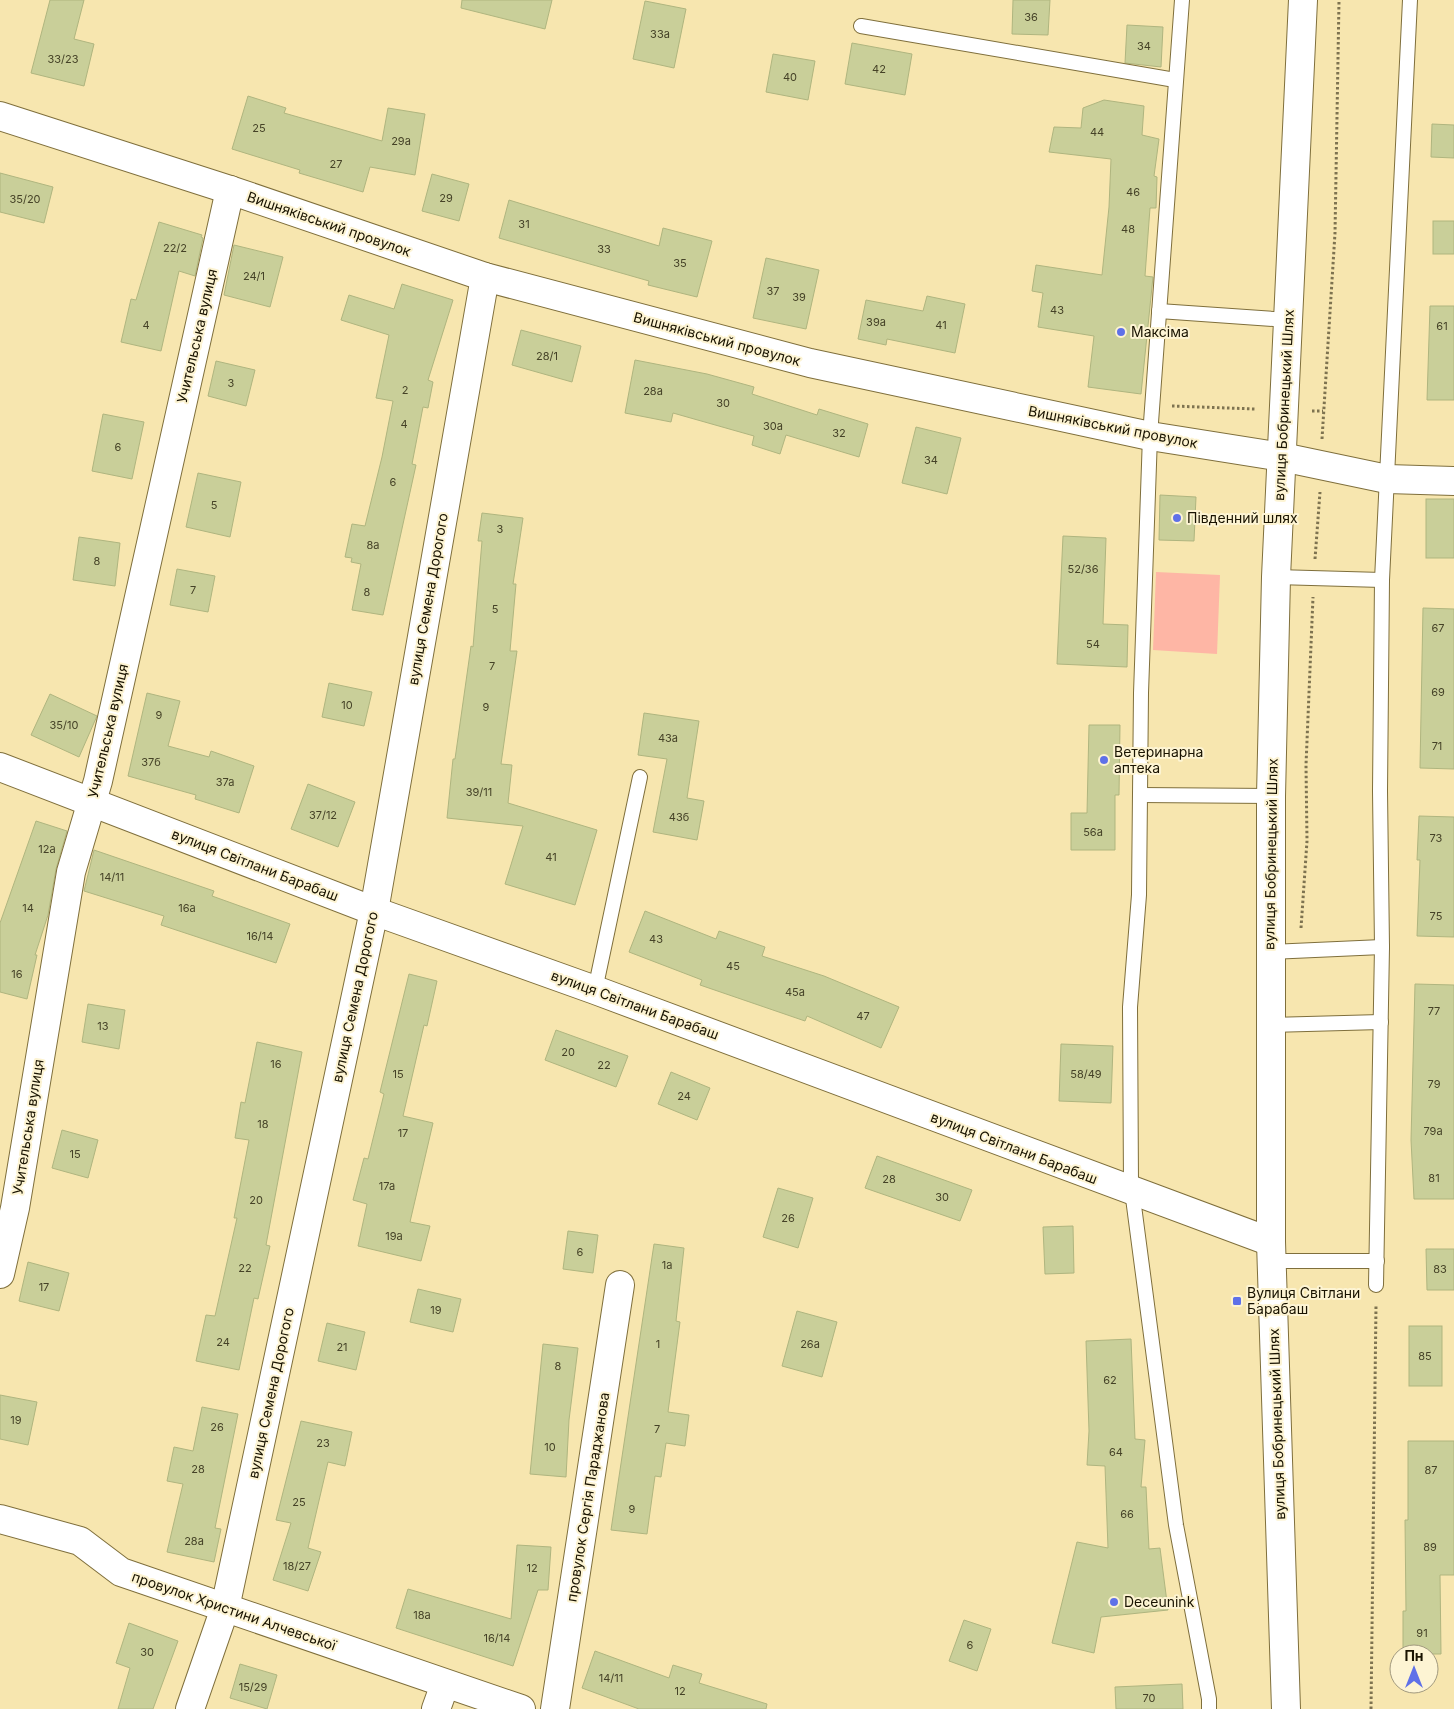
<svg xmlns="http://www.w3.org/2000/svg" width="1454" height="1709" font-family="Inter,sans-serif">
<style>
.green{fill:#feb6a5}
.building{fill:#c9cf99;stroke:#afb57f}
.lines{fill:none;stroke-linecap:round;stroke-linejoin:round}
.service-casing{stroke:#7f6f3c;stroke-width:16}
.minor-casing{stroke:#7f6f3c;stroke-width:30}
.tertiary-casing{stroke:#7f6f3c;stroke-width:30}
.primary-casing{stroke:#7f6f3c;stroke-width:30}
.path{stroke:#7e7350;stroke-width:3;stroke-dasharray:2.5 2.5;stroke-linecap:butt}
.service{stroke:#fff;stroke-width:14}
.minor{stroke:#fff;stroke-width:28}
.tertiary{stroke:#fff;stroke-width:28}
.primary{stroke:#fff;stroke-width:28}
.poi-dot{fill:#5f71e8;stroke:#fdf4d3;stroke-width:2}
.labels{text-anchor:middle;stroke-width:4;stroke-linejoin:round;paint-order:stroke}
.number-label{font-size:11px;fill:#454227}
.street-label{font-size:14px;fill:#191301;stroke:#fdf4d3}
.poi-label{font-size:14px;fill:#191301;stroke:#fdf4d3;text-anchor:start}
</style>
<rect width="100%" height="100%" fill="#f7e6af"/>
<path class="green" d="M1156 572 1220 575 1217 654 1153 650Z"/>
<g class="building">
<path d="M50 0H84L74 39 94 44 84 86 31 73Z"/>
<path d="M462 0H552L545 29 461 8Z"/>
<path d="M1013 0H1050L1048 35 1012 34Z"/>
<path d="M645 1 686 9 674 68 633 59Z"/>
<path d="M1127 25 1163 27 1161 67 1125 63Z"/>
<path d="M852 43 912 54 905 95 845 84Z"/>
<path d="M773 54 815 61 808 100 766 92Z"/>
<path d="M248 96 286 108 284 113 382 141 388 108 425 114 415 175 370 167 363 192 299 173 300 170 232 149Z"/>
<path d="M1104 100 1144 106 1142 135 1159 139 1154 176 1157 177 1156 208H1150L1145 276 1153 277 1141 394 1088 387 1094 336 1038 327 1043 293 1032 291 1036 265 1102 275 1109 207 1111 159 1049 152 1054 127 1081 128 1083 108Z"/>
<path d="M1432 124 1454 125V158L1431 157Z"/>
<path d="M0 173 53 187 44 223 0 212Z"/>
<path d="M432 174 469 184 459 221 422 211Z"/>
<path d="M509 200 659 246 663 228 712 241 697 297 648 285 649 281 499 238Z"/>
<rect x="1433" y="221" width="21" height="33"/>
<path d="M159 222 202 235 201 237 203 238 195 276 179 271 161 351 121 342 131 299 136 300Z"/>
<path d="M234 245 283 257 270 307 224 295Z"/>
<path d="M766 258 819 270 806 329 753 318Z"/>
<path d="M402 284 453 300 428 380 433 382 428 408 423 407 412 464 416 465 383 615 352 610 361 564 351 562 352 558 345 557 352 524 365 526 382 457 393 401 376 398 389 335 341 320 349 295 394 309Z"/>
<path d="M927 296 965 304 955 353 887 339 886 345 858 339 866 300 923 311Z"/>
<path d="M1430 306H1454V400H1427Z"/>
<path d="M521 330 581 346 572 382 512 365Z"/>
<path d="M635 360 707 374 754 387 752 394 817 415 819 409 868 424 859 457 786 435 780 454 752 445 754 436 673 413 671 422 625 413Z"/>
<path d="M216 361 255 370 246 406 208 396Z"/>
<path d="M103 414 144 422 132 479 92 471Z"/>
<path d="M916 427 961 438 947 494 902 483Z"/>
<path d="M198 473 241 482 230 537 186 527Z"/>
<path d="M1160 495 1196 497 1194 541 1159 540Z"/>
<rect x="1426" y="499" width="28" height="59"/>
<path d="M482 513 523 518 513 584H516L510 651H517L501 764 512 765 508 803 597 830 575 905 505 884 523 826 447 818 453 759H455L471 646 473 647 482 541H478Z"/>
<path d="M1063 536 1106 538 1103 624 1128 625 1127 667 1057 664Z"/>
<path d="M79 537 120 543 115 586 73 580Z"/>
<path d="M177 569 215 576 208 612 170 605Z"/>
<path d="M1423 608 1454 609V769L1420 768Z"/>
<path d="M329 683 372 692 364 726 322 717Z"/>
<path d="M147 693 180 701 168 746 209 757 211 751 254 766 239 813 195 799 196 795 128 776Z"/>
<path d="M50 694 97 716 79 757 31 735Z"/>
<path d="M644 713 699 721 687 798 704 801 697 840 653 832 667 759 638 755Z"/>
<path d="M1089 725H1120L1119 795H1115V850H1071V813H1087Z"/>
<path d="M308 784 355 802 338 847 291 829Z"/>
<path d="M1419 816 1454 817V937L1417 936 1420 860H1417Z"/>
<path d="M36 821 67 831 56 869 48 915 35 955H37L27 999 0 992V923Z"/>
<path d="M94 850 214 891 212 896 290 924 276 963 161 925 164 916 84 891Z"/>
<path d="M645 911 716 939 719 931 765 947 762 956 824 976 899 1007 881 1048 807 1016 805 1021 700 985 702 980 629 952Z"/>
<path d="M409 974 437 981 427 1026 424 1025 403 1116 433 1123 410 1222 430 1226 421 1261 358 1246 367 1204 353 1200 364 1158 368 1159 384 1094 380 1092Z"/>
<path d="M1415 984 1454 985V1199H1414L1411 1140Z"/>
<path d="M88 1004 125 1010 119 1049 82 1042Z"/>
<path d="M556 1030 628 1056 616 1087 545 1060Z"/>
<path d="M257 1042 302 1052 266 1245 270 1246 258 1299 254 1298 239 1370 196 1361 206 1315 215 1316 237 1218H234L249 1140 235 1138 241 1102 245 1103Z"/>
<path d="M1061 1044 1113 1046 1111 1103 1059 1101Z"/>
<path d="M671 1072 710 1088 697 1120 658 1104Z"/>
<path d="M62 1130 98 1140 88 1178 52 1168Z"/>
<path d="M877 1156 972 1190 960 1221 865 1188Z"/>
<path d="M778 1188 813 1198 798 1248 763 1237Z"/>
<path d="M1073 1226 1074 1273 1045 1274 1043 1227Z"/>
<path d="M568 1231 598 1235 593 1273 563 1269Z"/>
<path d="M654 1244 684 1248 676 1321 680 1322 668 1412 689 1415 685 1446 666 1443 661 1477 655 1476 647 1534 611 1530Z"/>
<path d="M1426 1249H1454V1290H1427Z"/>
<path d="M28 1262 69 1273 59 1311 19 1301Z"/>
<path d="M418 1289 461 1299 453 1332 410 1322Z"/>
<path d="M797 1311 837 1322 822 1377 782 1366Z"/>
<path d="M327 1323 365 1332 356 1370 318 1361Z"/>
<rect x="1409" y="1326" width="33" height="60"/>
<path d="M1131 1339 1135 1439 1145 1440 1141 1487H1146L1149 1549 1160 1548 1168 1610 1101 1617 1094 1653 1052 1643 1077 1542 1108 1548 1105 1466 1087 1465 1089 1431 1086 1341Z"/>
<path d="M543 1344 578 1348 569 1420 566 1477 530 1474Z"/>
<path d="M0 1395 37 1402 28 1445 0 1439Z"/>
<path d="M202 1407 238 1414 215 1528 221 1529 214 1562 167 1552 183 1484 167 1481 174 1447 193 1451Z"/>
<path d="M301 1421 352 1432 345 1466 328 1462 308 1548 321 1552 308 1591 273 1580 291 1523 276 1520Z"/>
<path d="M1408 1441H1454V1575H1440L1441 1654H1403V1611H1406L1405 1520H1408Z"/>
<path d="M517 1545 551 1547 548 1590H538L513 1666 396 1628 408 1589 511 1619Z"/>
<path d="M964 1620 991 1629 977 1671 949 1661Z"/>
<path d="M129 1623 178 1641 153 1709H118L130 1668 116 1663Z"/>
<path d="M595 1651 669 1678 673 1665 702 1674 699 1683 767 1704 766 1709H639L582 1688Z"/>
<path d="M240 1664 277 1675 267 1709 230 1698Z"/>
<path d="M1182 1684 1183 1709H1116L1115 1687Z"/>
</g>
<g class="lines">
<g class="service-casing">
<g id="service">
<path d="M1182 0 1150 436 1141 693 1139 895 1130 1007 1131 1183 1176 1525 1209 1699V1709"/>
<path d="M861 26 1175 80"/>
<path d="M1159 311 1288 320"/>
<path d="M1276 577 1382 580"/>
<path d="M1140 795 1271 796"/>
<path d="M1270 952 1382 947"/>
<path d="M595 990 640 777"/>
<path d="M1270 1025 1381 1022"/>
<path d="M1271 1261H1377"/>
<path d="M1376 1285 1382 947 1380 791 1382 580 1410 0"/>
</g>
</g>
<g class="minor-casing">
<g id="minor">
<path d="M0 116 230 190 485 277 810 363 1150 436 1282 457 1387 479 1454 481"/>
<path d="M0 1274 15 1208 71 872 98 781 230 190"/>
<path d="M0 1519 80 1541 121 1572 521 1709"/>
<path d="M190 1709 225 1608 374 911 485 277"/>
<path d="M436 1709 445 1684"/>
<path d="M555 1709 620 1285"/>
</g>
</g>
<g class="tertiary-casing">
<path id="tertiary" d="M0 767 374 911 595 990 1271 1242"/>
</g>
<g class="primary-casing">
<path id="primary" d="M1286 1709 1271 1242V796L1276 577 1303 0"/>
</g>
<g class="path">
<path d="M1172 406 1255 409"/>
<path d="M1312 411H1323"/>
<path d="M1322 439 1335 233 1339 0"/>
<path d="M1315 559 1320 492"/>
<path d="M1301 928 1307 841 1306 765 1313 597"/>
<path d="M1371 1709 1376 1305"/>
</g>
<use href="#service" class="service"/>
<use href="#minor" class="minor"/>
<use href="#tertiary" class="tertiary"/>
<use href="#primary" class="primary"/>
</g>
<g class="poi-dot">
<circle cx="1121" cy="332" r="5"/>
<circle cx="1177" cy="518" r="5"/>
<circle cx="1104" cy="760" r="5"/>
<rect x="1232" y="1296" width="10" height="10" rx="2.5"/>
<circle cx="1114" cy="1602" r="5"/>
</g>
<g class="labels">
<g class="number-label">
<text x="1031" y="21">36</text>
<text x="660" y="38">33а</text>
<text x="1144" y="50">34</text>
<text x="63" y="63">33/23</text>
<text x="879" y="73">42</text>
<text x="790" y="81">40</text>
<text x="259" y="132">25</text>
<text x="1097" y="136">44</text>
<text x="401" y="145">29а</text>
<text x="336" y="168">27</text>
<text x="1133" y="196">46</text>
<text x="446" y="202">29</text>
<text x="25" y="203">35/20</text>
<text x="524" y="228">31</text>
<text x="1128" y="233">48</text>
<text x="175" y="252">22/2</text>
<text x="604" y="253">33</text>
<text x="680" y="267">35</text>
<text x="254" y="280">24/1</text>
<text x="773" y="295">37</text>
<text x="799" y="301">39</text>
<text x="1057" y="314">43</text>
<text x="876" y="326">39а</text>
<text x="146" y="329">4</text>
<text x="941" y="329">41</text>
<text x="1442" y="330">61</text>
<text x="547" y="360">28/1</text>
<text x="231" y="387">3</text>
<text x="405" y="394">2</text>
<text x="653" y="395">28а</text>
<text x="723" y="407">30</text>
<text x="404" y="428">4</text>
<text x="773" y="430">30а</text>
<text x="839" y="437">32</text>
<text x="118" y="451">6</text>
<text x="931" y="464">34</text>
<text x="393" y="486">6</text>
<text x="214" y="509">5</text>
<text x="500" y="533">3</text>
<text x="373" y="549">8а</text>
<text x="97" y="565">8</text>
<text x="1083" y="573">52/36</text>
<text x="193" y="594">7</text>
<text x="367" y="596">8</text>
<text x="495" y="613">5</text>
<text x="1438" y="632">67</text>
<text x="1093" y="648">54</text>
<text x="492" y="670">7</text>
<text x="1438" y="696">69</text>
<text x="347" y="709">10</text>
<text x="486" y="711">9</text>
<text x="159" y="719">9</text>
<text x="64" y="729">35/10</text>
<text x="668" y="742">43а</text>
<text x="1437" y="750">71</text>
<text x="151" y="766">37б</text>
<text x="225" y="786">37а</text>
<text x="479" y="796">39/11</text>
<text x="323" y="819">37/12</text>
<text x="679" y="821">43б</text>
<text x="1093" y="836">56а</text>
<text x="1436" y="842">73</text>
<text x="47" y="853">12а</text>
<text x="551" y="861">41</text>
<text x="112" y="881">14/11</text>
<text x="28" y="912">14</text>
<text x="187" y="912">16а</text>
<text x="1436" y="920">75</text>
<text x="260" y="940">16/14</text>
<text x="656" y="943">43</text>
<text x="733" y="970">45</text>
<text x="17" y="978">16</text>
<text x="795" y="996">45а</text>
<text x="1434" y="1015">77</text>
<text x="863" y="1020">47</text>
<text x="103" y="1030">13</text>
<text x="568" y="1056">20</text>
<text x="276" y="1068">16</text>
<text x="604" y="1069">22</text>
<text x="398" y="1078">15</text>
<text x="1086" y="1078">58/49</text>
<text x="1434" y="1088">79</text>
<text x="684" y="1100">24</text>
<text x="263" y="1128">18</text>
<text x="1433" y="1135">79а</text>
<text x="403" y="1137">17</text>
<text x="75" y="1158">15</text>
<text x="1434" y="1182">81</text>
<text x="889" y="1183">28</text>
<text x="387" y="1190">17а</text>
<text x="942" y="1201">30</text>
<text x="256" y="1204">20</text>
<text x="788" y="1222">26</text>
<text x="394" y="1240">19а</text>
<text x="580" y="1256">6</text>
<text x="667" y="1269">1а</text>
<text x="245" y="1272">22</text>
<text x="1440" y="1273">83</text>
<text x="44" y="1291">17</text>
<text x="436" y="1314">19</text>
<text x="223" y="1346">24</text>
<text x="658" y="1348">1</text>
<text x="810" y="1348">26а</text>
<text x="342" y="1351">21</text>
<text x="1425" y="1360">85</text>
<text x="558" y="1370">8</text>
<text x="1110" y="1384">62</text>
<text x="16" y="1424">19</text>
<text x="217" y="1431">26</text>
<text x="657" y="1433">7</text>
<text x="323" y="1447">23</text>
<text x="550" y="1451">10</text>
<text x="1116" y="1456">64</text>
<text x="198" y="1473">28</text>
<text x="1431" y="1474">87</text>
<text x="299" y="1506">25</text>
<text x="632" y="1513">9</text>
<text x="1127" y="1518">66</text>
<text x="194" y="1545">28а</text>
<text x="1430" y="1551">89</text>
<text x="297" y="1570">18/27</text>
<text x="532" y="1572">12</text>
<text x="422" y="1619">18а</text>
<text x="1422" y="1637">91</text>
<text x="497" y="1642">16/14</text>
<text x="970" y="1649">6</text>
<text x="147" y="1656">30</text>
<text x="611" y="1682">14/11</text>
<text x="253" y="1691">15/29</text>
<text x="680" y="1695">12</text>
<text x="1149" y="1702">70</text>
</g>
<g class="street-label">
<text transform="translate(329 224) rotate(19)" y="5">Вишняківський провулок</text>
<text transform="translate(197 336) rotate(-77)" y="5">Учительська вулиця</text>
<text transform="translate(717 339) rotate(15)" y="5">Вишняківський провулок</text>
<text transform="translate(1284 405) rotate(-87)" y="5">вулиця Бобринецький Шлях</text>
<text transform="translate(1113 427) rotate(11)" y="5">Вишняківський провулок</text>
<text transform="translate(428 599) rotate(-80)" y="5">вулиця Семена Дорогого</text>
<text transform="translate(108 731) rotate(-77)" y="5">Учительська вулиця</text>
<text transform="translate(1271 854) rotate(-89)" y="5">вулиця Бобринецький Шлях</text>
<text transform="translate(255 865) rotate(21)" y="5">вулиця Світлани Барабаш</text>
<text transform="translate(355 997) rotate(-78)" y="5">вулиця Семена Дорогого</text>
<text transform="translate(635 1005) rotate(20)" y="5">вулиця Світлани Барабаш</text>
<text transform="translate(28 1127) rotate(-81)" y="5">Учительська вулиця</text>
<text transform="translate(1014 1148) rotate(21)" y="5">вулиця Світлани Барабаш</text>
<text transform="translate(271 1393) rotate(-78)" y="5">вулиця Семена Дорогого</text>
<text transform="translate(1277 1424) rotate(-92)" y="5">вулиця Бобринецький Шлях</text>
<text transform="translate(588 1497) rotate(-81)" y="5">провулок Сергія Параджанова</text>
<text transform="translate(234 1611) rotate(19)" y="5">провулок Христини Алчевської</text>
</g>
<g class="poi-label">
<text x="1131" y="337">Максіма</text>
<text x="1187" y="523">Південний шлях</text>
<text x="1114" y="757">Ветеринарна<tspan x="1114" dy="16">аптека</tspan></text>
<text x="1247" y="1298">Вулиця Світлани<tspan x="1247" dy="16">Барабаш</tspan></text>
<text x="1124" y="1607">Deceunink</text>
</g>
</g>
<g transform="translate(1414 1669)"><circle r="24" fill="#fdf4d3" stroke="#a29a7f"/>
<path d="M0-4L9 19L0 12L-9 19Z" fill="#5f71e8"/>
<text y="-8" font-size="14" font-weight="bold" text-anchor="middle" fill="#191301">Пн</text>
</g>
</svg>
